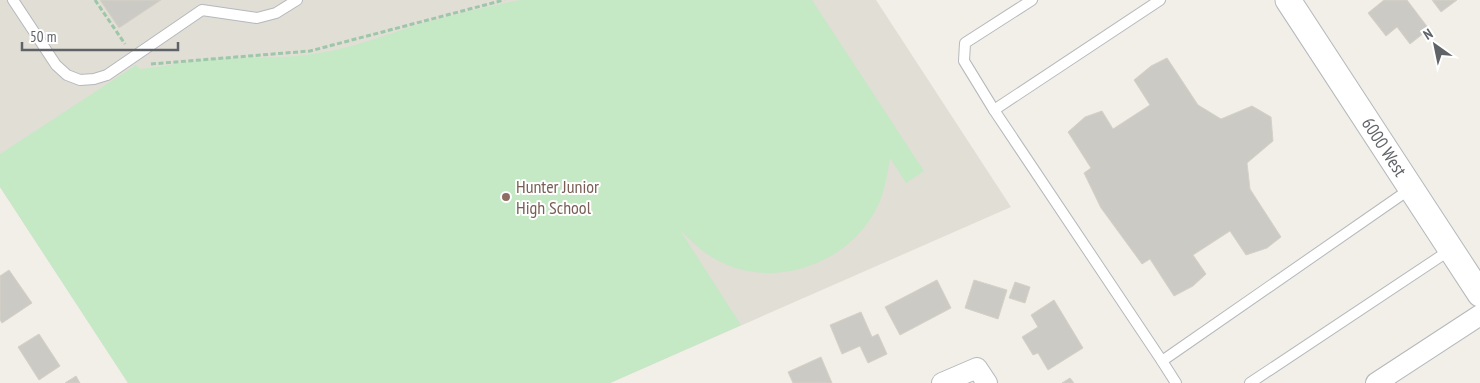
<svg xmlns="http://www.w3.org/2000/svg" width="1480" height="383" font-family="'PT Sans Narrow',sans-serif">
<style>
.education{fill:#e1ded6}
.green{fill:#c5e8c5}
.building{fill:#cccac5;stroke:#d6d1c6}
.lines{fill:none;stroke-linecap:round;stroke-linejoin:round}
.service-casing{stroke:#b5b8bc;stroke-width:12}
.minor-casing{stroke:#b5b8bc;stroke-width:22}
.tertiary-casing{stroke:#b5b8bc;stroke-width:27}
.path{stroke:#9cc7a9;stroke-width:3;stroke-dasharray:5 2.5;stroke-linecap:butt}
.service{stroke:#fff;stroke-width:10}
.minor{stroke:#fff;stroke-width:20}
.tertiary{stroke:#fff;stroke-width:25}
.education-dot{fill:#8d6e63;stroke:#fff;stroke-width:2}
.labels{text-anchor:middle;stroke-width:4;stroke-linejoin:round;paint-order:stroke}
.street-label{font-size:18px;fill:#5f6368;stroke:#fff}
.education-label{font-size:18px;fill:#785e54;stroke:#fff;text-anchor:start}
</style>
<rect width="100%" height="100%" fill="#f1efe8"/>
<path class="education" d="M0 0H876L1011 207 610 383H128L0 187Z"/>
<path class="green" d="M520 0H812L924 171 906 183 890 158C887 177 884 196 874 213 843 267 770 290 715 259 701 251 691 241 680 230L741 325 610 383H128L0 187V154L136 65 140 69C165 67 190 60 215 59 252 57 289 59 325 52 358 46 388 34 420 24 453 15 486 7 520 0Z"/>
<g class="building">
<path d="M100 0H161L119 28Z"/>
<path d="M1384 0H1407L1429 29 1410 44 1397 27 1386 36 1368 13Z"/>
<path d="M1432 0H1457L1441 12Z"/>
<path d="M1167 58 1198 105 1221 119 1252 106 1271 117 1273 141 1247 163 1250 189 1281 237 1267 248 1246 255 1230 231 1193 255 1206 274 1193 286 1174 296 1150 259 1142 264 1101 208 1084 173 1091 168 1068 132 1085 117 1102 111 1113 129 1150 105 1134 80 1151 66Z"/>
<path d="M9 270 32 303 2 323 0 320V276Z"/>
<path d="M937 280 951 308 900 335 885 307Z"/>
<path d="M974 280 1007 290 998 319 965 308Z"/>
<path d="M1015 282 1030 287 1025 303 1009 298Z"/>
<path d="M1054 300 1083 348 1048 370 1038 353 1033 355 1022 337 1038 327 1031 315Z"/>
<path d="M861 312 872 337 878 334 887 354 868 363 860 346 842 354 830 325Z"/>
<path d="M39 334 60 366 39 380 18 347Z"/>
<path d="M821 357 832 383H793L788 372Z"/>
<path d="M76 376 80 383H65Z"/>
<path d="M1070 378 1074 383H1062Z"/>
</g>
<g class="lines">
<g class="service-casing">
<g id="service">
<path d="M13 0 56 65 67 75 80 80 94 79 107 75 202 10 257 18 276 13 297 0"/>
<path d="M1160 0 994 110 1162 361 1410 189"/>
<path d="M994 110 964 61 965 43 1032 0"/>
<path d="M1162 361 1176 383"/>
<path d="M1250 383 1450 250"/>
</g>
</g>
<g class="minor-casing">
<g id="minor">
<path d="M942 383 977 368 987 383"/>
<path d="M1376 383 1480 315"/>
</g>
</g>
<g class="tertiary-casing">
<path id="tertiary" d="M1288 0 1480 294"/>
</g>
<g class="path">
<path d="M95 0 125 44"/>
<path d="M151 64 310 51 504 0"/>
</g>
<use href="#service" class="service"/>
<use href="#minor" class="minor"/>
<use href="#tertiary" class="tertiary"/>
</g>
<circle class="education-dot" cx="506" cy="197" r="5"/>
<g class="labels">
<g class="street-label">
<text transform="translate(1384 147) rotate(57)" y="6">6000 West</text>
</g>
<g class="education-label">
<text x="516" y="193">Hunter Junior<tspan x="516" dy="21">High School</tspan></text>
</g>
</g>
<g transform="translate(1435 45) rotate(327)" stroke="#ffffff" stroke-width="4" paint-order="stroke">
<path d="M0-4L9 19L0 12L-9 19Z" fill="#5f6368"/>
<text y="-8" font-size="14" font-weight="bold" text-anchor="middle" fill="#5f6368">N</text>
</g>
<path d="M22 42v8h156v-8" fill="none" stroke="#5f6368" stroke-width="2.5"/>
<text x="30" y="42" font-size="15" fill="#5f6368" stroke="#ffffff" stroke-width="4" paint-order="stroke">50 m</text>
</svg>
